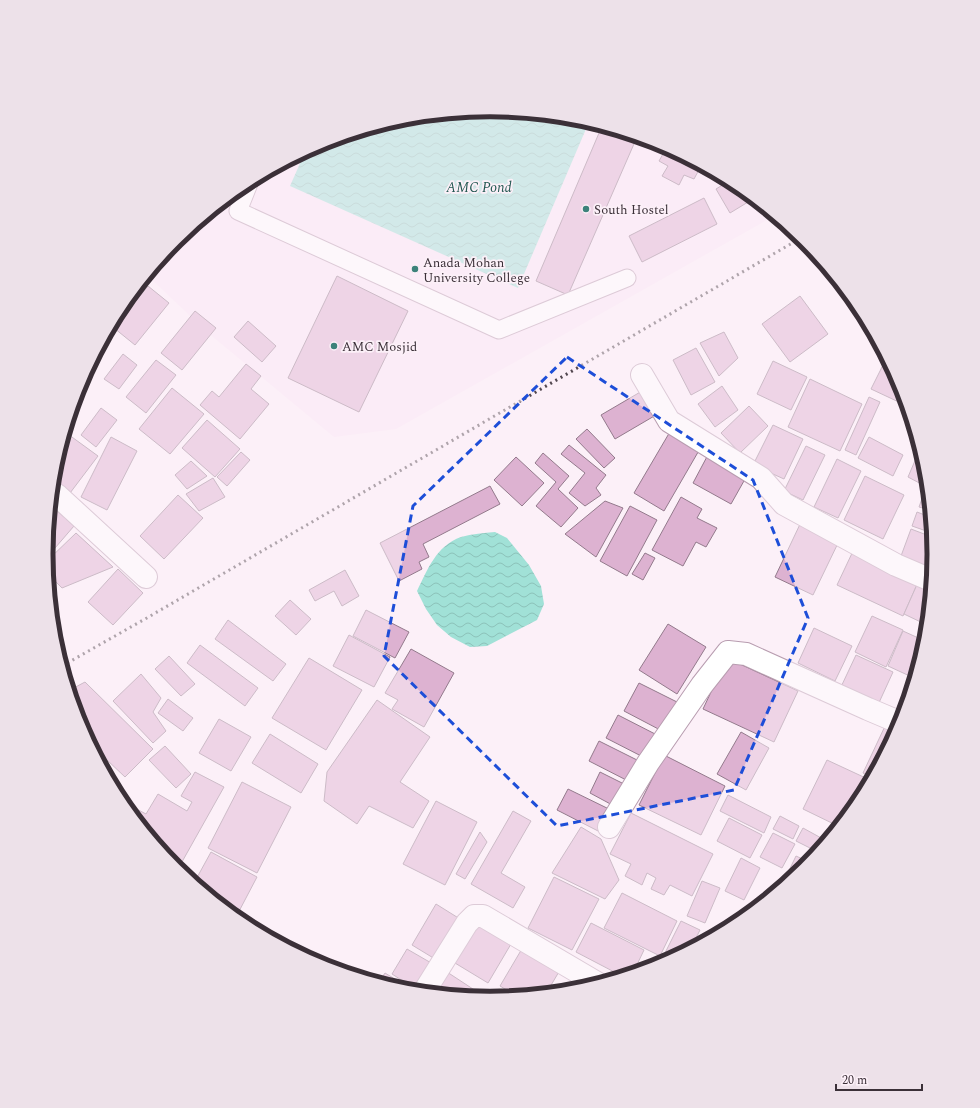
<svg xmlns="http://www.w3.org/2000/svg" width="980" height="1108" font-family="Spectral,serif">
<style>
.built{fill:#fbe6f5}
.water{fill:url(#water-waves)}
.building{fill:#ddb2d1;stroke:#937a8c}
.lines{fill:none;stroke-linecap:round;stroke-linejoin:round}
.service-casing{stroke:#b89db0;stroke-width:19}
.minor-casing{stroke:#b89db0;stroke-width:24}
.service{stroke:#fff;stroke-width:17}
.minor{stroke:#fff;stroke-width:22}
.rail{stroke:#52474f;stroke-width:3;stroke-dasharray:2 4;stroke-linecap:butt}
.marked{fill:none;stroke:#1d4ed8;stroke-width:3;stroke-dasharray:8 5;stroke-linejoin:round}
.poi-dot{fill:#3c827a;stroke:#fcf0f8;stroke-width:1.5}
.labels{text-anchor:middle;stroke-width:3.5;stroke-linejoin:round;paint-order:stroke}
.poi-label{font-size:13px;fill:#3b3038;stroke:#fcf0f8;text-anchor:start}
.water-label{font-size:14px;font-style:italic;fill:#235852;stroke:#fcf0f8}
.rim{fill:none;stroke:#3b3038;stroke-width:5}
</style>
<defs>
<pattern id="water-waves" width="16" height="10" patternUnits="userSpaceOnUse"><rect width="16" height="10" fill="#a1e1d7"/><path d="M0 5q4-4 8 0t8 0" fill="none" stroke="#8cc1b9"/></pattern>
</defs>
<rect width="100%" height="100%" fill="#fcf0f8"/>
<path class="built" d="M490 110 577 119 660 144 737 185 774 216 396 429 334 437 207 332 147 275 176 240 244 185 320 144 404 118Z"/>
<g class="water">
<path d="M490 110 577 119 589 122 518 288 290 186 305 152 320 144 404 118Z"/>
<path d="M495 532 507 538 529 565 541 586 544 604 537 620 487 646 470 647 451 637 437 625 426 609 417 591C428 569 436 546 461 537 472 534 484 533 495 532Z"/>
</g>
<g class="building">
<path d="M602 126 637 137 568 295 536 281Z"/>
<path d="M667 147 701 166 694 179 684 175 679 185 662 176 668 166 659 161Z"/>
<path d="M729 181 737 185 753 199 730 213 716 189Z"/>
<path d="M704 198 717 224 642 262 629 236Z"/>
<path d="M337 276 408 311 359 412 288 378Z"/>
<path d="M148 286 169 303 135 345 114 328Z"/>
<path d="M800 296 828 334 790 362 762 324Z"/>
<path d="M195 311 216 328 182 370 161 353Z"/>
<path d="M248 321 276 346 262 362 234 337Z"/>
<path d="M724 332 738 358 719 376 700 343Z"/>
<path d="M696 348 715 382 691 395 673 360Z"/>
<path d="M123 354 137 365 119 389 104 379Z"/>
<path d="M156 360 176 375 146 413 126 397Z"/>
<path d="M773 361 807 377 791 410 757 394Z"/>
<path d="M246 364 261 376 251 389 269 404 240 439 200 405 212 391 219 397Z"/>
<path d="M883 365 892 369 900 384 905 400 903 404 871 389Z"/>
<path d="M810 379 862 404 840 451 788 427Z"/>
<path d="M722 386 738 410 715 427 698 404Z"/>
<path d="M172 388 204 414 170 454 139 429Z"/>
<path d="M642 391 656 415 615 439 601 415Z"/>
<path d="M869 397 880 402 856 455 845 450Z"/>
<path d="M749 406 768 426 740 453 721 433Z"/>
<path d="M101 408 117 420 96 447 81 435Z"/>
<path d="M207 420 240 449 215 477 182 448Z"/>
<path d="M773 425 803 439 784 479 753 465Z"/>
<path d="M587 429 615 458 604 468 576 439Z"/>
<path d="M671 430 701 447 664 511 634 493Z"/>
<path d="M65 432 98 456 67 497 53 486 55 467Z"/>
<path d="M916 436 920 449 912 445Z"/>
<path d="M111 437 137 451 107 510 81 497Z"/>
<path d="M869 437 903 455 893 476 858 458Z"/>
<path d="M569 445 606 475 596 488 601 495 585 506 569 493 585 473 561 454Z"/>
<path d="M806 446 825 455 803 500 784 491Z"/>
<path d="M710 451 749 472 731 504 693 483Z"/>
<path d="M241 452 250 460 227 486 217 477Z"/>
<path d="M543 453 569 476 558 489 578 508 561 527 536 506 556 482 535 463Z"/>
<path d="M917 456 923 458 926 468 927 487 908 477Z"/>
<path d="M516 457 544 483 522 506 494 480Z"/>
<path d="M837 459 861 471 838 518 814 507Z"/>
<path d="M191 461 207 476 187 489 175 475Z"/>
<path d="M865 476 904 495 883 539 844 520Z"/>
<path d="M213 478 225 497 199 511 186 494Z"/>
<path d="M490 486 500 504 423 544 429 557 419 562 422 569 399 581 380 543Z"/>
<path d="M924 493 928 494 930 510 919 507Z"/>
<path d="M178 495 203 518 164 559 140 536Z"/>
<path d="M681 497 702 509 697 518 717 528 706 547 696 542 683 566 652 550Z"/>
<path d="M605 501 623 508 596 557 565 534Z"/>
<path d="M630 506 657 520 627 576 600 561Z"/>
<path d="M55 509 74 526 49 555 46 553 50 515Z"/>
<path d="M917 512 930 517 932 533 912 526Z"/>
<path d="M802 520 840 539 813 595 775 577Z"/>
<path d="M911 529 932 537 934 554 933 569 901 556Z"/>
<path d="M76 533 113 567 62 588 48 574 47 561Z"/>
<path d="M854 549 919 580 903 616 837 585Z"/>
<path d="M645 553 655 558 643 580 632 574Z"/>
<path d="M118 569 143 593 113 625 88 602Z"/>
<path d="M345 570 359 596 342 606 334 591 315 601 309 590Z"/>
<path d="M919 580 931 585 927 625 904 614Z"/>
<path d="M290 600 311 619 296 635 275 616Z"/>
<path d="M366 610 409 632 395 658 353 636Z"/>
<path d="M872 616 903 630 886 667 855 652Z"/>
<path d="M228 620 286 664 273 681 215 639Z"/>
<path d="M668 624 706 647 677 694 639 670Z"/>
<path d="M814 628 852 646 835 681 798 663Z"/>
<path d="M903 631 925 641 914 678 888 666Z"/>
<path d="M349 635 390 657 374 687 333 666Z"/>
<path d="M200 645 258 688 245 706 187 663Z"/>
<path d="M411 649 454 673 424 727 392 709 398 700 385 693Z"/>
<path d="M856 655 893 672 877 707 840 689Z"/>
<path d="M169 656 195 684 181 696 155 669Z"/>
<path d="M309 658 362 690 326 750 272 718Z"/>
<path d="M727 658 798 691 774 742 703 709Z"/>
<path d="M141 674 161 698 153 712 166 731 153 743 113 701Z"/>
<path d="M85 682 153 749 125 777 106 759 101 764 80 724 70 690Z"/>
<path d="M639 683 681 704 666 733 624 711Z"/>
<path d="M168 699 193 718 183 731 158 713Z"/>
<path d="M377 700 430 737 400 782 429 801 413 828 369 806 357 824 324 801 327 772Z"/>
<path d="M618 715 659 736 647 759 606 738Z"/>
<path d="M219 719 251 737 231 771 199 753Z"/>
<path d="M886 724 897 729 872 778 863 773Z"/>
<path d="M741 732 769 748 746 790 717 774Z"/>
<path d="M270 734 318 764 301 793 252 763Z"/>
<path d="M599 741 645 764 634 784 589 761Z"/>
<path d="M165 746 191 774 176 788 149 760Z"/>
<path d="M664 755 725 786 701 835 639 805Z"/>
<path d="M827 760 870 780 859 801 838 826 803 809Z"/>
<path d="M195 772 224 787 178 869 127 809 129 805 146 814 158 794 187 811 192 802 181 796Z"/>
<path d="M600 772 626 785 616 807 590 793Z"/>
<path d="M242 782 291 807 257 873 208 848Z"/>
<path d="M114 788 129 805 126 807 121 800Z"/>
<path d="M568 789 613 811 602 833 557 810Z"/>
<path d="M728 795 771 817 764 833 720 811Z"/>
<path d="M436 801 477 822 445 885 403 864Z"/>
<path d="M513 811 531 821 501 873 525 887 513 908 471 884Z"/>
<path d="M631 813 713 854 692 896 670 885 664 895 651 889 656 878 647 873 642 885 625 876 631 864 610 854Z"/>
<path d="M780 816 799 826 793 839 773 829Z"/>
<path d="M729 818 762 835 750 858 717 841Z"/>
<path d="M581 827 601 839 619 880 605 899 552 873Z"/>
<path d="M803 828 823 839 816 851 796 841Z"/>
<path d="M480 832 487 842 465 879 456 874Z"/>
<path d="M773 833 795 844 782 868 760 857Z"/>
<path d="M211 852 257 877 236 917 194 883Z"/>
<path d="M796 856 809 862 804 868 785 884 783 883Z"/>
<path d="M741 858 760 868 744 900 725 891Z"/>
<path d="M554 877 599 899 572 950 528 928Z"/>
<path d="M702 881 720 888 705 923 687 916Z"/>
<path d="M622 893 677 921 660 956 604 928Z"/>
<path d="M436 904 460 919 435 959 412 945Z"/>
<path d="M681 921 700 930 691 948 673 957 665 953Z"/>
<path d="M474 922 511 944 488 983 450 960Z"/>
<path d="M591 923 644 950 633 973 622 976 576 952Z"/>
<path d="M523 947 560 970 547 992 515 995 500 986Z"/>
<path d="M407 949 433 964 417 990 392 974Z"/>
<path d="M447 972 476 991 472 996 434 992Z"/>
<path d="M385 973 413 990 403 989 379 982Z"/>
</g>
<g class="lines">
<g class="service-casing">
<path id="service" d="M250 181 238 211 499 330 627 278"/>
</g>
<g class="minor-casing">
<g id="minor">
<path d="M642 375 669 421 761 478 784 504 896 565 931 580"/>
<path d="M52 492 58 496 146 577"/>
<path d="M609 827 648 763 702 685 728 652 746 654 868 709 901 723"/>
<path d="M424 992 467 923 474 916H483L597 983"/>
</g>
</g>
<use href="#service" class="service"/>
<use href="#minor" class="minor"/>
<path class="rail" d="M62 666 145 619 801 238"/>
</g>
<path d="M0 0H980V1108H0ZM567 357 753 480 808 618 734 790 557 826 384 656 413 506Z" fill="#fcf0f8" fill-opacity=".55" fill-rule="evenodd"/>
<path class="marked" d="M567 357 753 480 808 618 734 790 557 826 384 656 413 506Z"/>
<g class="poi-dot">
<circle cx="586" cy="209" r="4"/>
<circle cx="415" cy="269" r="4"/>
<circle cx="334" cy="346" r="4"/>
</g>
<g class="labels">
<g class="poi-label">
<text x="594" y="214">South Hostel</text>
<text x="423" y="267">Anada Mohan<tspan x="423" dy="15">University College</tspan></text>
<text x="342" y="351">AMC Mosjid</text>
</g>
<g class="water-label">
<text x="479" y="192">AMC Pond</text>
</g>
</g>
<path d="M0 0H980V1108H0ZM53 554a437 437 0 1 1 874 0a437 437 0 1 1-874 0Z" fill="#ede1e9" fill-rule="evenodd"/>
<path class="rim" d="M53 554a437 437 0 1 1 874 0a437 437 0 1 1-874 0Z"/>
<path d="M836 1084v6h86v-6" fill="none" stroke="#3b3038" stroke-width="2"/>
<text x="842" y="1084" font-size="12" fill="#3b3038" stroke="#fcf0f8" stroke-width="3" paint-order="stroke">20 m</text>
</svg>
